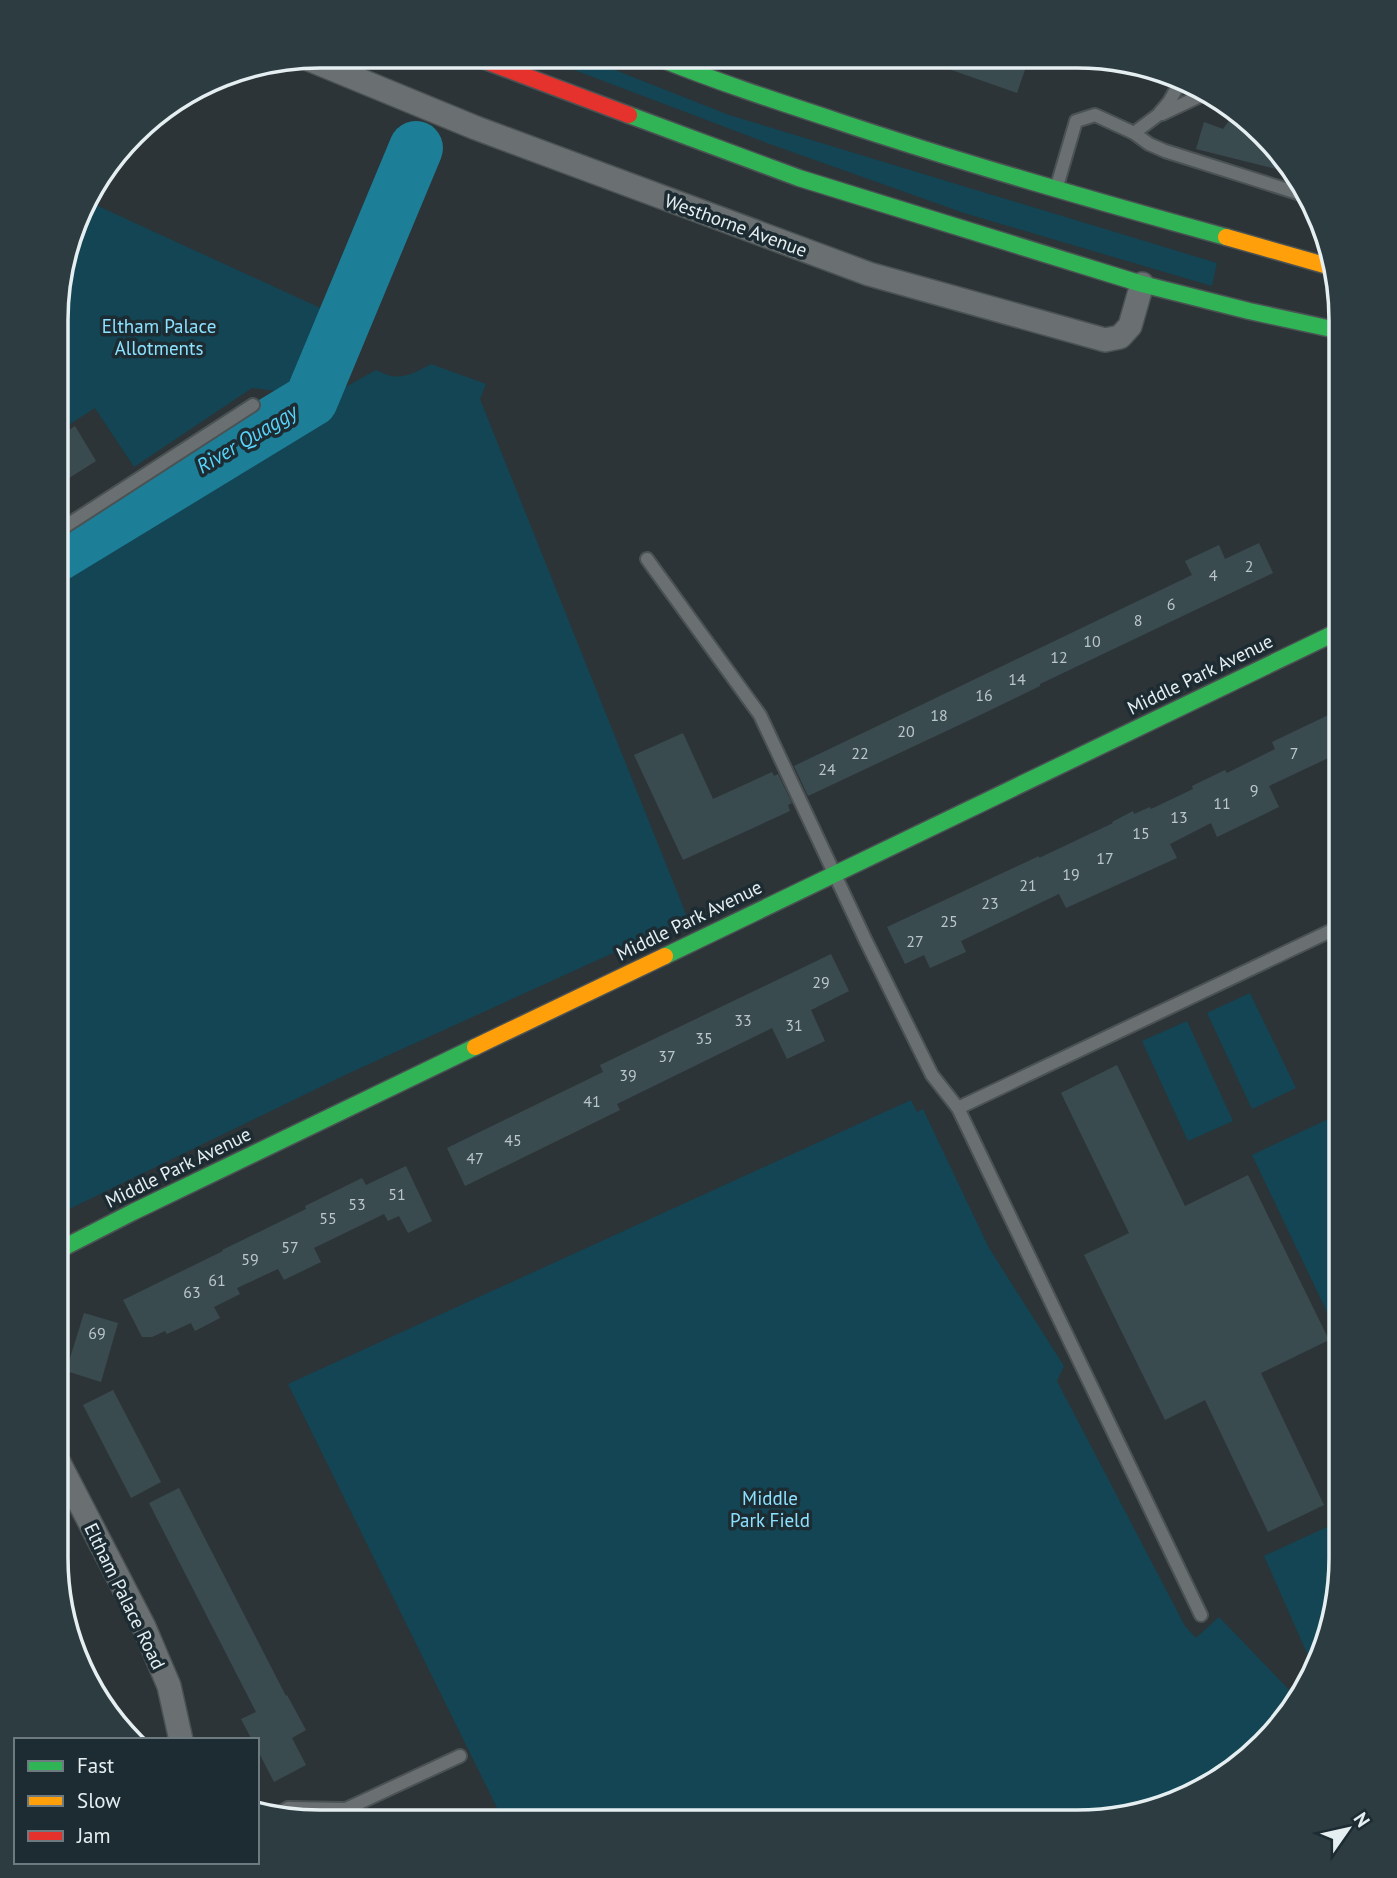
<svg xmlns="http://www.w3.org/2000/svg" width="1397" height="1878" font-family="'PT Sans',sans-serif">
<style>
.green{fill:#134554}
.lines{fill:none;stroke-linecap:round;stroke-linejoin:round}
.river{stroke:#1d7e98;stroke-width:54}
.building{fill:#3a4b50}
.lane-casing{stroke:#4b5254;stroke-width:16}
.street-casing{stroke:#4b5254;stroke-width:26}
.fast-casing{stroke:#4b5254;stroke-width:19}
.slow-casing{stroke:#4b5254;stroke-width:19}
.jam-casing{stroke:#4b5254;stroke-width:19}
.lane{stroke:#6a7072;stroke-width:12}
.street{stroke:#6a7072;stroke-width:23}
.fast{stroke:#30b455;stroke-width:16}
.slow{stroke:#ff9f0a;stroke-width:16}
.jam{stroke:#e5322d;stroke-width:16}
.labels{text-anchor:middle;stroke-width:7;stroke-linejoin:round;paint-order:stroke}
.number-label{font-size:16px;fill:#bac6ca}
.street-label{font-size:19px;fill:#e5eff2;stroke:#1d2c32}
.park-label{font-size:19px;fill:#8ce1fe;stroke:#1d2c32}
.water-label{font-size:21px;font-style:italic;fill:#57d5fc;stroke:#1d2c32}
.rim{fill:none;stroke:#e5eff2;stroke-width:3.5}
</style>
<rect width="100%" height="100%" fill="#2c3437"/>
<g class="green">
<path d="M540 57H582L729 115 1217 263 1212 286 964 213 767 143Z"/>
<path d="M87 201 329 312 302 394 252 388 134 467 95 408 58 432V285Z"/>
<path d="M431 364 486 384 480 399 688 919 345 1075 57 1215 58 564 315 404 376 370C399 382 409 376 431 364Z"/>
<path d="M1250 993 1296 1088 1252 1109 1207 1013Z"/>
<path d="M1187 1021 1233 1121 1188 1141 1142 1041Z"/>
<path d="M911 1100 917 1112 923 1109 989 1248 1064 1366 1057 1381 1185 1626 1196 1638 1219 1617 1299 1700 1296 1705 1251 1756 1194 1795 1077 1822 503 1820 288 1384Z"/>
<path d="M1341 1113V1341L1252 1155Z"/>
<path d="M1340 1521V1575L1327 1643 1314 1669 1264 1556Z"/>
</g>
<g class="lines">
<path class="river" d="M58 554 311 400 416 148"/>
</g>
<g class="building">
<path d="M926 58H1029L1017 93 926 61Z"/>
<path d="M1237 110 1288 172 1196 149 1204 122 1223 129Z"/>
<path d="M75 426 96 461 58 485V437Z"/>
<path d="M1259 543 1273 573 1040 684V686L974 718 808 796 794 766 1192 575 1185 561 1219 545 1225 559Z"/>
<path d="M1341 709V752L1269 786 1279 807 1217 837 1211 823 1170 844 1177 858 1066 908 1059 894 961 941 966 952 930 968 924 955 905 964 887 927 1039 856V858L1113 823 1112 822 1133 811 1134 814 1150 807 1151 809 1193 789 1192 786 1225 770 1227 773 1275 749 1272 742Z"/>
<path d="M683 733 713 799 772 772 774 776 778 774 792 803 788 805 790 811 683 860 634 755Z"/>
<path d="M831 954 849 991 811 1010 825 1041 787 1059 772 1028 617 1104 620 1110 465 1186 447 1148 603 1072 600 1065Z"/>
<path d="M1117 1065 1185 1206 1248 1175 1329 1340 1261 1373 1324 1505 1268 1532 1205 1400 1165 1420 1084 1255 1129 1233 1061 1093Z"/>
<path d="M406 1166 432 1221 408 1233 399 1216 388 1221 384 1214 314 1248 321 1262 284 1280 278 1269 237 1288 240 1294 214 1307 220 1318 195 1331 191 1323 167 1334 165 1331 152 1337H142L123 1300 223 1251 222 1250 306 1209 305 1206 362 1178 366 1185Z"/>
<path d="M84 1313 118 1323 101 1382 66 1371Z"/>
<path d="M113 1390 161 1482 131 1498 83 1405Z"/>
<path d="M179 1488 286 1696 287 1695 306 1730 292 1738 306 1765 274 1782 257 1749V1740H252L241 1719 256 1712 149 1503Z"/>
</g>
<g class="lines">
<g class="lane-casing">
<g id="lane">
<path d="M1162 114 1200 96 1205 92"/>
<path d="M1134 133 1158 115 1169 102 1182 79"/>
<path d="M1057 186 1076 121 1095 115 1134 133 1149 144 1165 151 1307 196"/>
<path d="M58 531 253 405"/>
<path d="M647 559 760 715 865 939 932 1075 958 1108 1201 1615"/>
<path d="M958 1108 1341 926"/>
<path d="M276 1816 288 1808 346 1809 460 1756"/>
</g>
</g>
<g class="street-casing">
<g id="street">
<path d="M306 58 476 128 869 274 1105 340 1120 337 1130 326 1142 284"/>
<path d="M56 1457 144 1627 169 1686 181 1740"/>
</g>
</g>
<g class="fast-casing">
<g id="fast">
<path d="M656 57C715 81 776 101 837 121 965 164 1095 201 1226 237"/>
<path d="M629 115 799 178 1142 284 1249 311 1341 331"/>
<path d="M665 956 1341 630"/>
<path d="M57 1251 133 1212 475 1047"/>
</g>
</g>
<g class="slow-casing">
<g id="slow">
<path d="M1226 237 1328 266"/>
<path d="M475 1047 665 956"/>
</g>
</g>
<g class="jam-casing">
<path id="jam" d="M472 56 629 115"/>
</g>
<use href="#lane" class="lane"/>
<use href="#street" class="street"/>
<use href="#fast" class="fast"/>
<use href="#slow" class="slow"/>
<use href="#jam" class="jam"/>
</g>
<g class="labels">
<g class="number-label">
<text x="1249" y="572">2</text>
<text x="1213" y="581">4</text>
<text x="1171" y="610">6</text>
<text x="1138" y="626">8</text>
<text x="1092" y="647">10</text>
<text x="1059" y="663">12</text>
<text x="1017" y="685">14</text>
<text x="984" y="701">16</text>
<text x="939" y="721">18</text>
<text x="906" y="737">20</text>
<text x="860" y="759">22</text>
<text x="1294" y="759">7</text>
<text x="827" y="775">24</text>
<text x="1254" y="796">9</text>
<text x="1222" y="809">11</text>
<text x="1179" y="823">13</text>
<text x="1141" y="839">15</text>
<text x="1105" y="864">17</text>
<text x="1071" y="880">19</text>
<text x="1028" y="891">21</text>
<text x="990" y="909">23</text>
<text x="949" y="927">25</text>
<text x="915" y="947">27</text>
<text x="821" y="988">29</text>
<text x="743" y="1026">33</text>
<text x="794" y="1031">31</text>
<text x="704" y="1044">35</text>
<text x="667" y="1062">37</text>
<text x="628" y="1081">39</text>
<text x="592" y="1107">41</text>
<text x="513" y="1146">45</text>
<text x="475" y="1164">47</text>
<text x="397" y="1200">51</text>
<text x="357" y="1210">53</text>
<text x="328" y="1224">55</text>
<text x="290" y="1253">57</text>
<text x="250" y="1265">59</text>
<text x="217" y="1286">61</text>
<text x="192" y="1298">63</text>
<text x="97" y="1339">69</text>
</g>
<g class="street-label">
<text transform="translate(736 225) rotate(20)" y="7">Westhorne Avenue</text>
<text transform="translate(1200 674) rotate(-26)" y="7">Middle Park Avenue</text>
<text transform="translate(689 920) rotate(-26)" y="7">Middle Park Avenue</text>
<text transform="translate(178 1167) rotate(-26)" y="7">Middle Park Avenue</text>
<text transform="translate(125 1596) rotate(64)" y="7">Eltham Palace Road</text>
</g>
<g class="park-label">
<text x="159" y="333">Eltham Palace<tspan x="159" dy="22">Allotments</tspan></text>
<text x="770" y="1505">Middle<tspan x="770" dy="22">Park Field</tspan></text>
</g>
<g class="water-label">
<text transform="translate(247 439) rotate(-31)" y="7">River Quaggy</text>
</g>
</g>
<path d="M0 0H1397V1878H0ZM320 68H1077A252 252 0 0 1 1329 320V1558A252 252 0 0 1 1077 1810H320A252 252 0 0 1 68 1558V320A252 252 0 0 1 320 68Z" fill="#2d3c41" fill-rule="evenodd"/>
<path class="rim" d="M320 68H1077A252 252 0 0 1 1329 320V1558A252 252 0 0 1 1077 1810H320A252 252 0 0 1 68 1558V320A252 252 0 0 1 320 68Z"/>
<rect x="14" y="1738" width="245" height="126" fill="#1d2c32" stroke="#6d7a7f" stroke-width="2"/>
<rect x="28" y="1761" width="35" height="10" fill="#30b455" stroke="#6d7a7f" stroke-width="2"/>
<text x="77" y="1773" font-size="21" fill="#e5eff2">Fast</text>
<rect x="28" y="1796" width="35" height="10" fill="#ff9f0a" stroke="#6d7a7f" stroke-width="2"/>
<text x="77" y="1808" font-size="21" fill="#e5eff2">Slow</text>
<rect x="28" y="1831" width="35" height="10" fill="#e5322d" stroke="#6d7a7f" stroke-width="2"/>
<text x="77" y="1843" font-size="21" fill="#e5eff2">Jam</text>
<g transform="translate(1348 1829) rotate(56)" stroke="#1d2c32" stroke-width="5" paint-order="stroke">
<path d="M0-5L12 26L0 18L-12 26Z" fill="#e5eff2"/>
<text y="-10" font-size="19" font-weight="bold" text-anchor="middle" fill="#e5eff2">N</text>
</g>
</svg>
